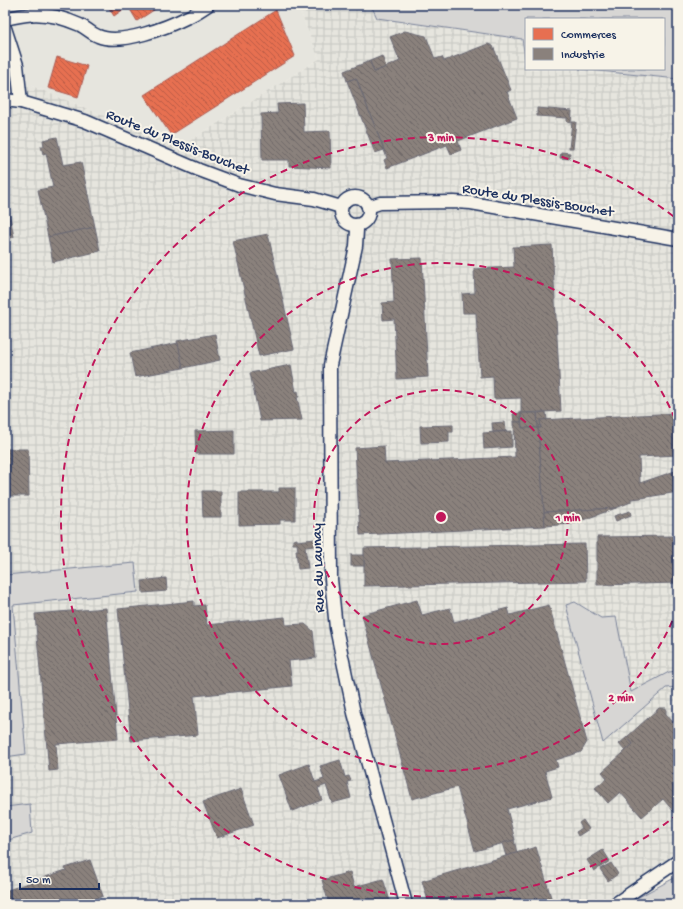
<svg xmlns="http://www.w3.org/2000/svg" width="683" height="909" font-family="'Gochi Hand',sans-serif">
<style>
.built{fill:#e6e5de}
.industrial{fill:url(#industrial-grid)}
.grass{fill:#d7d6d4;stroke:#798299}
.shops{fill:url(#shops-back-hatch);stroke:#aa5c55}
.industry{fill:url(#industry-back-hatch);stroke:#696873}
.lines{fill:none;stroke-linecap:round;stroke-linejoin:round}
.minor-casing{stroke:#1b2f5e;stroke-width:15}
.minor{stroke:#f7f3e8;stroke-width:12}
.ring{fill:none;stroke:#c2185b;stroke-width:2;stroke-dasharray:7 5}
.labels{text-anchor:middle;stroke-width:4;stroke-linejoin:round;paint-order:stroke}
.street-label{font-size:15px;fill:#1b2f5e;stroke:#f7f3e8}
.centre{fill:#c2185b;stroke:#f7f3e8;stroke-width:2}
.ring-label{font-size:12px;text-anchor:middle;font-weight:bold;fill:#c2185b;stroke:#f7f3e8;stroke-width:4;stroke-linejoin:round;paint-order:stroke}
</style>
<defs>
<pattern id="industrial-grid" width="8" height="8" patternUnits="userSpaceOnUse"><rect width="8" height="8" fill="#e6e5de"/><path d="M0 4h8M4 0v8" fill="none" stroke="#c5c5c1"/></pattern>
<pattern id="shops-back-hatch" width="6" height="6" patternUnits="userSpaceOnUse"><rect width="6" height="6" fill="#e76f51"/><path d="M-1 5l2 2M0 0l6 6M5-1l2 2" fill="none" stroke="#ba5c46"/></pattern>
<pattern id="industry-back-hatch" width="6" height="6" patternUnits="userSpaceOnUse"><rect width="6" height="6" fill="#8a817c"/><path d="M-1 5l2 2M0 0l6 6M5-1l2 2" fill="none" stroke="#706a69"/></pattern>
</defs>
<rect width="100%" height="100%" fill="#f7f3e8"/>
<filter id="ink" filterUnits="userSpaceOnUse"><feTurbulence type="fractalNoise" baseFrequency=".025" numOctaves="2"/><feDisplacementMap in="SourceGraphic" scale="8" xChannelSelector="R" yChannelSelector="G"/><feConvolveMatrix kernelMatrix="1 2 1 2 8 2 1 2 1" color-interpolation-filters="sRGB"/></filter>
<g filter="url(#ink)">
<path class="built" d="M5 5H298L319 59 180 147 32 86 11 87 9 73 5 58Z"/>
<path class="industrial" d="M298 5H371L377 18 522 39 526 63V69H579L678 79V871L628 904H5V87L32 86 180 147 319 59Z"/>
<g class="grass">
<path d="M371 5H678V79L579 69H664V19H526V63L522 39 377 18Z"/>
<path d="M135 563 138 592 13 605 26 754 5 757V575Z"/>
<path d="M575 602 601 618 616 617 631 692 669 672 678 671V687L666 688 603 743 566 605Z"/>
<path d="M30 804 32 833 5 841V807Z"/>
<path d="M678 876V904H637L635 899Z"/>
</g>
<g class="shops">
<path d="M107 5H159L160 6 137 21 128 6 114 16Z"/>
<path d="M276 10 295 56 171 135 144 95Z"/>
<path d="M57 57 87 66 78 97 48 88Z"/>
</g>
<g class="industry">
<path d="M405 31 426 36 435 59 442 57 444 61 488 44 493 46 511 90 507 92 517 118 458 141 461 150 451 154 447 145 387 168 384 160 387 158 356 78 347 81 344 71 370 61 374 72 400 61 390 37Z"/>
<path d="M382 56 386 67 374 72 370 61Z"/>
<path d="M356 78 384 150 375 153 347 81Z"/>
<path d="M303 103 304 132 330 131 331 168 289 166V160H262L261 114 278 113 277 104Z"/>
<path d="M537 108 572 111 571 123 567 122V118L537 116Z"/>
<path d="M572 122H576L573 148H569Z"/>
<path d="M57 137 63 165 81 162 95 227 48 237 38 190 53 187 46 153 43 154 41 146H44L43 140Z"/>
<path d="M561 152 570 153 569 159 560 158Z"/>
<path d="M5 192 14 237 5 239Z"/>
<path d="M95 227 100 251 53 262 48 237Z"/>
<path d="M268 234 294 349 259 356 233 241Z"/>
<path d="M552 245 561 411 521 413V398L494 399 493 376 480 377 476 313H463L462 294 475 293 474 269 514 267 513 247Z"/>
<path d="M422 258 428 377 397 379 394 319 383 320 382 303 394 302 392 259Z"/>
<path d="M215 334 220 360 183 368 177 341Z"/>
<path d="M178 343 183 368 135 377 130 353Z"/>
<path d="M291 365 296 392 298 391 299 397H297L302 420 260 421 250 373Z"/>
<path d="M546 412 547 420H540L541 428H538L537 413Z"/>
<path d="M521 413H537L538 428H522Z"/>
<path d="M521 413V422H514L513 414Z"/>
<path d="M678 413V455L639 457 640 483 678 470V492L641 498 631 499V502L616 508 544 512 538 428H541L540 420Z"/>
<path d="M505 422 506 431 493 432 492 423Z"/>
<path d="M514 422H521L522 428H538L545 526 360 535 355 448 384 446 385 463 515 457Z"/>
<path d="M453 425V432H449V442L421 443 420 426Z"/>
<path d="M234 430V454H196L195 431Z"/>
<path d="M512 431V447L484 449 483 433Z"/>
<path d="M5 449H28L29 496H5V516Z"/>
<path d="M279 488H295V520H280V524L239 525V492H279Z"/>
<path d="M202 491H221V517H203Z"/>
<path d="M616 508 572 524 545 526 544 512Z"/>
<path d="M630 511 631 515 616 521 614 516Z"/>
<path d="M678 536V583L597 585V537Z"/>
<path d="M324 538 323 545 305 547 308 568 298 569 296 550H298L297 544H293V540L297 539V541Z"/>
<path d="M585 544 586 581 364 586V548Z"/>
<rect x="351" y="555" width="13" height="11"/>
<path d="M166 578 167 591 143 593 142 581Z"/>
<path d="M417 600 422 615 450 608 454 622 508 608 510 615 549 605 587 742 581 752 556 760 558 767 545 771 552 797 507 809 515 840 475 851 457 787 412 799 362 615Z"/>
<path d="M194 601V606L205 605 207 625 285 617 286 625 305 624 313 631 316 658 289 661 292 686 194 696 198 735 131 741 118 609Z"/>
<path d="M106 608 118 739 56 744 58 770 49 771 35 614Z"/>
<path d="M659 708H666V714L678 728V810L675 813 663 799 642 817 620 792 608 803 595 788 607 778 602 772 633 744 627 737Z"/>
<path d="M627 737 633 744 625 751 619 744Z"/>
<path d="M340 760 345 777 349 776 351 781 347 782 351 798 332 803 326 785 318 788 322 800 292 811 279 775 309 764 315 782 324 779 320 766Z"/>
<path d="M241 789 254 825 217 838 203 802Z"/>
<path d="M583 820 589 829 578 836 576 832 582 828 579 823Z"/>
<path d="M514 840 517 853 506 856 502 843Z"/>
<path d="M536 847 553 904H429L422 881Z"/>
<path d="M603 850 610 861 594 871 587 860Z"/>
<path d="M90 860 103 896 81 904H5V891L66 870 65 868Z"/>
<path d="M611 863 618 874 608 881 600 869Z"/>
<path d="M350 872 354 887 383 879 391 904H329L322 880Z"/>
</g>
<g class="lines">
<g class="minor-casing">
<g id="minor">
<path d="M5 19C12 17 19 16 26 15 44 12 64 18 80 25 86 28 92 34 98 36 121 46 168 27 190 16 196 13 202 9 208 5"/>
<path d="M5 28 17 65 21 102"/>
<path d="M5 100 21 102 85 121 199 170 239 185 275 194 314 199 341 207"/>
<circle cx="355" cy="211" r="14"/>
<path d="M368 207 380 203 454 202 471 203 678 239"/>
<path d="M356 225 357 230 356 246 330 365 331 579 336 628 354 713 406 904"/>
<path d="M615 904 678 861"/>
</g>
</g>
<use href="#minor" class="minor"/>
</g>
</g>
<g class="ring">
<circle cx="441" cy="517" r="127"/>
<path d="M677 610A254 254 0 1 1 677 424"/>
<path d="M678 814A380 380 0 1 1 678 220"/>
</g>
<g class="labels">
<g class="street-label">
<text transform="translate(178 141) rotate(22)" y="5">Route du Plessis-Bouchet</text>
<text transform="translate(538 199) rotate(9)" y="5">Route du Plessis-Bouchet</text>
<text transform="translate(317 568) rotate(-92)" y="5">Rue du Launay</text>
</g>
</g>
<circle cx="441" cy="517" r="6" class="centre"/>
<g class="ring-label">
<text x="441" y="141">3 min</text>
<text x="568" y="521">1 min</text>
<text x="621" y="701">2 min</text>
</g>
<rect width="683" height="909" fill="none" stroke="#f7f3e8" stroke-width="20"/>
<rect x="10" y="10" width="663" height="889" fill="none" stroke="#1b2f5e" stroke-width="1.5" filter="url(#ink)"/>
<rect x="525" y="18" width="140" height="52" fill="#f7f3e8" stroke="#9fa5b1"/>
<rect x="533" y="28" width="20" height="12" fill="#e76f51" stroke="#9fa5b1"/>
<text x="561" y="38" font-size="12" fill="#1b2f5e">Commerces</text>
<rect x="533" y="48" width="20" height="12" fill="#8a817c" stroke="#9fa5b1"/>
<text x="561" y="58" font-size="12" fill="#1b2f5e">Industrie</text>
<path d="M20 883v6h79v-6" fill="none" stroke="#1b2f5e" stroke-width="2"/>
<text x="26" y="883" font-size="12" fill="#1b2f5e" stroke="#f7f3e8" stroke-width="3" paint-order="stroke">50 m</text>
</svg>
